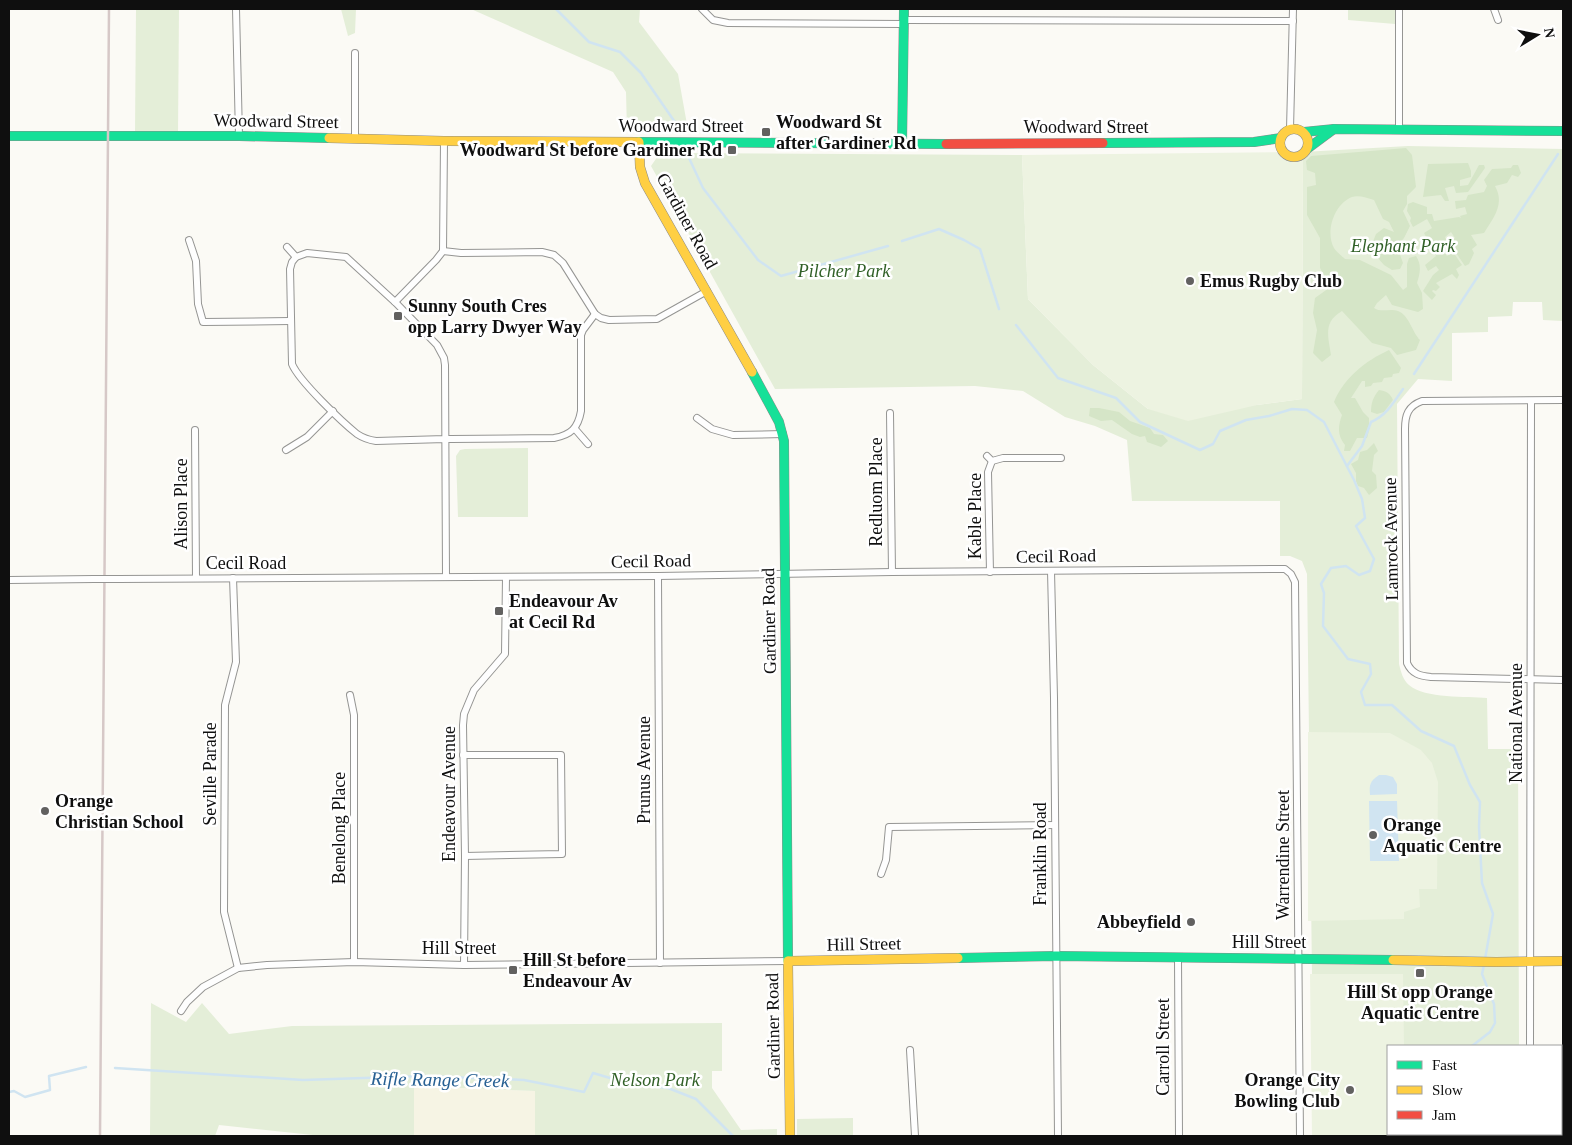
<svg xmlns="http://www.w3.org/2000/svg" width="1572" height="1145" font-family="Georgia,serif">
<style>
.farmland{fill:#f6f4e4}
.green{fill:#e4eed8}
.forest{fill:#d5e5c7}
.pitch{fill:#edf3e1}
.water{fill:#d0e4f1}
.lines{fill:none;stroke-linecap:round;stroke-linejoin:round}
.stream{stroke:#d0e4f1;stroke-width:2.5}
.street-casing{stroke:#959593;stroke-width:8}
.fast-casing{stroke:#8c8b89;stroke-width:10}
.slow-casing{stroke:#8c8b89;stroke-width:10}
.jam-casing{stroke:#8c8b89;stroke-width:10}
.street{stroke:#fefefe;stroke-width:6}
.fast{stroke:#16e098;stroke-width:9}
.slow{stroke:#ffcf43;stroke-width:9}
.jam{stroke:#f24e42;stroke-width:9}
.rail{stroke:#d6c8c7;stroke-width:2.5}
.street-bridge-casing{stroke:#959593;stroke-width:8;stroke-linecap:butt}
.street-bridge{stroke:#fefefe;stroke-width:6}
.poi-dot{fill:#626160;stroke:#fff;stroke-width:2}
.labels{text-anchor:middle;stroke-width:5;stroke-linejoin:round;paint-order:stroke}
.street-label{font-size:18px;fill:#0f0f0f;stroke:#fff}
.poi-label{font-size:18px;font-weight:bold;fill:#0f0f0f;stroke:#fff;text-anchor:start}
.park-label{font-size:18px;font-style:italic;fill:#316027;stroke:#fff}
.water-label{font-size:19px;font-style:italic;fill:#276093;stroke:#fff}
</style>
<rect width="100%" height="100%" fill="#fbfaf5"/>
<path class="farmland" d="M413 1086 535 1091V1136H414Z"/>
<g class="green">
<path d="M136 9H179L178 133 135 132Z"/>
<path d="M341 9H356L355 33 348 36Z"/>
<path d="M471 9H640L639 22 678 74 688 130 627 131 626 92 613 72Z"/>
<path d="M1348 9H1395V24L1348 20Z"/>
<path d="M1408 146 1563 149V321L1543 320 1542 302H1513L1512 316 1488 317V332L1452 333V381L1418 379 1397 404 1399 664C1401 672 1403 680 1409 685 1425 699 1467 696 1487 698L1488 749H1518L1519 1046H1388V1134H1520V1136H1314L1307 574 1302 561 1290 556H1280V501H1132L1127 440 1095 426 1065 417 1023 391 975 386 775 389 651 166 660 153 1022 155 1028 299 1093 365 1148 409 1257 405 1302 399 1303 152Z"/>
<path d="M528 448V517H458L456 456 460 450 465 449Z"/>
<path d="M151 1003 186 1022 202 1003 229 1034 292 1026 722 1023V1071H712V1088L741 1130 777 1129V1136H535V1091L414 1086V1136H322L219 1125 215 1136H150Z"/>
<path d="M853 1118V1136H797V1119Z"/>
</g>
<g class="forest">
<path d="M1406 148 1412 155 1416 187 1407 196V204L1403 211 1410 226 1404 238 1397 246 1403 263 1400 269 1392 270 1384 265 1370 249 1376 234 1384 228 1394 232 1389 222 1383 219 1374 200C1367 198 1359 195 1352 197 1334 204 1325 232 1334 248 1336 252 1342 256 1345 259L1360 260 1391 275 1403 290 1407 287V264L1409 258 1416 256C1422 265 1420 273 1417 283L1422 293 1423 309 1418 312 1392 305 1386 295 1377 303 1374 308C1382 313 1389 308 1398 311 1409 315 1412 332 1420 340L1416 350 1397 355 1391 348 1372 343 1342 311C1323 322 1328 336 1331 355L1322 362 1313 353 1317 330 1313 313 1315 298 1329 288 1327 281 1320 268V238L1307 215V187L1316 185 1315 173 1307 170 1306 161 1311 156Z"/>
<path d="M1468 163 1471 171V177L1460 180V186L1468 185 1479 165H1484L1485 168 1468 192 1456 193 1454 186 1445 188 1449 201H1445L1441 195 1423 197 1428 164Z"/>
<path d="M1513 165H1518L1521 173 1518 177 1512 175 1507 183 1495 186C1505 204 1494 217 1484 233L1471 235 1477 245 1472 249 1474 253 1469 264 1465 266 1450 244 1451 241 1455 238 1451 232 1445 237 1447 242 1440 246 1447 256 1453 252 1462 265 1456 269 1459 275 1457 279 1452 274 1436 283 1440 287 1436 291 1433 290 1432 291 1436 295 1432 300 1423 291 1433 275 1439 270 1436 266 1428 271 1425 265 1436 256 1424 233 1432 228 1427 219 1413 227 1410 221 1411 218 1407 211 1408 204 1413 202 1427 207V214H1432L1434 221 1459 217 1461 218 1460 216 1467 214 1465 207 1456 209 1455 201 1466 200 1468 195 1484 192 1487 186 1484 180 1492 169 1511 168Z"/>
<path d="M1389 350 1401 368 1399 373 1393 374 1392 377 1384 378 1382 382 1373 383 1371 386 1365 387V381H1362L1351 398H1355L1363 412 1369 418V430L1367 438H1357L1350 451H1344L1345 445C1337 435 1338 426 1342 415L1334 402C1344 378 1365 361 1389 350Z"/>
<path d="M1379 390C1386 391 1390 393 1393 400L1384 412 1377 414 1371 412C1371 403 1373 397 1379 390Z"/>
<path d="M1090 408H1099L1119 412 1130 421 1150 428 1154 434 1163 435 1168 441 1161 447 1147 442 1145 436 1140 437 1132 434 1112 420 1101 421 1089 416Z"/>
<path d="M1374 443 1378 451 1374 455 1372 471 1376 475 1377 488 1369 495 1364 488 1358 486 1356 481V473L1351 464 1358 460 1360 452 1367 450Z"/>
</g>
<g class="pitch">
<path d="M1303 152 1302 399 1257 405 1188 421 1148 409 1093 365 1028 299 1022 155Z"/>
<path d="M1308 732 1390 733 1421 750 1432 763 1438 782 1437 889H1419L1420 907 1404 912V919L1308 921Z"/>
<path d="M1310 974H1403L1404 1046H1388V1134H1405V1136H1312Z"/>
</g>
<g class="water">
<path d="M1379 775H1386L1393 777 1397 784V794L1370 795C1369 785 1370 781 1379 775Z"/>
<path d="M1369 801H1397L1399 861H1370Z"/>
</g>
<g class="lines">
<g class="stream">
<path d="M556 9 589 42 620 52 641 73 679 128"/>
<path d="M689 158 703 188 758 260 781 276 888 246"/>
<path d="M902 241 939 229 964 240 980 249 999 309"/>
<path d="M1016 325 1058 378 1116 398 1140 422 1200 450 1213 444 1220 431 1246 420 1269 416 1292 409 1307 410 1324 422 1354 480 1362 499 1365 518 1356 526 1374 559 1370 571 1359 575 1346 566 1331 568 1321 584 1324 593 1323 626 1348 659 1370 664 1371 674 1361 692 1365 705H1392L1421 731 1454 746 1470 785 1480 802 1479 827 1482 883 1493 914 1485 959"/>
<path d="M1414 374 1558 154"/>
<path d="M1347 466 1362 446 1371 422C1386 416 1394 402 1403 389"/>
<path d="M1472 1046 1490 1032 1495 1023 1494 1004 1482 974 1484 965"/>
<path d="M115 1068 303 1080 424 1076 524 1080 584 1092 593 1073 627 1083 668 1088 696 1099 733 1136"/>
<path d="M9 1092 14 1091 25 1097 50 1090 49 1076 86 1067"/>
<path d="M1482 1134V1136"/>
</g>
<g class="street-casing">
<g id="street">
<path d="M236 9 239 136"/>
<path d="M702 9 713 20 728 23 904 24"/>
<path d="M1494 9 1498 20"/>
<path d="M904 20 1293 21"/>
<path d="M355 53V138"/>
<path d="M1290 129 1293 9"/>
<path d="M1399 129V9"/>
<path d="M189 240 196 261 198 304 203 322 290 321"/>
<path d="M287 247 296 257"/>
<path d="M443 251 461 253 542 252 554 255 563 263 595 314 601 318 609 320 657 319 707 291"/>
<path d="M395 302 436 260 443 251 444 141"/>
<path d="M1563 400 1422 401C1408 406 1405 415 1405 429L1407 663C1412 674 1420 676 1431 677L1563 680"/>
<path d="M890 413 892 572"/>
<path d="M697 418 712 429 733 435 783 434"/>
<path d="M575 429 588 444"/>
<path d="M195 430 196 578"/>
<path d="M286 450 307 437 333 411"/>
<path d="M987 456 992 461 1003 458H1061"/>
<path d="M1051 571 1054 698 1058 1136"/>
<path d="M990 572 988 472 992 461"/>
<path d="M658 576 660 963"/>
<path d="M446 577 445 365 444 358 437 345 395 302 346 257 307 253 296 257 292 262 290 269 292 364C299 381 342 422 357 434 363 438 369 440 376 441L445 439H451L554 438C571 435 578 428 581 411V335L583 330 595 314"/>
<path d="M233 578 236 662 225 705 224 912 238 968"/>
<path d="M118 579 658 576 892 572 1285 569 1291 574 1295 582 1300 1136"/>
<path d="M9 580 94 579"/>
<path d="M350 695 354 715V962"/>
<path d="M463 755H561L562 854 465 856"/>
<path d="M881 874 886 860 889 827 1055 825"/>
<path d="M1178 957 1179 1136"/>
<path d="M464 965 465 856 463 725 464 714 474 690 505 654 506 577"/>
<path d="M181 1011 187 1002 203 987 238 968 267 965 354 962 464 965 789 961"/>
<path d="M1530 1046 1531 401"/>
<path d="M910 1050 915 1136"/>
<path d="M1531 1134V1136"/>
</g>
</g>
<g class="fast-casing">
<g id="fast">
<path d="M1304 132 1334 129 1563 131"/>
<path d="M9 136H239L329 138"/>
<path d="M638 142 946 144"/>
<path d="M1103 143 1254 142 1281 138"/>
<path d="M902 144 904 9"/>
<path d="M1307 149 1334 129"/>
<path d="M752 372 779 422 784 441 788 961"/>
<path d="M958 958 1056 956 1393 960"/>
</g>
</g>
<g class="slow-casing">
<g id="slow">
<circle cx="1294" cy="143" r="14"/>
<path d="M329 138 444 141 638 142"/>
<path d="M639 142 640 167 645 183 752 372"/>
<path d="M1393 960 1496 962 1563 961"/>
<path d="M788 961 790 1136"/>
<path d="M789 961 958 958"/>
</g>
</g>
<g class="jam-casing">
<path id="jam" d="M946 144 1103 143"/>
</g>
<use href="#street" class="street"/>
<use href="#fast" class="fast"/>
<use href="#slow" class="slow"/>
<use href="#jam" class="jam"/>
<path class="rail" d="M100 1136 109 9"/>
<g class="street-bridge-casing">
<path id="street-bridge" d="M94 579H118"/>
</g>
<use href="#street-bridge" class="street-bridge"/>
</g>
<g class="poi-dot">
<rect x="761" y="127" width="10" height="10" rx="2.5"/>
<rect x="727" y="145" width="10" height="10" rx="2.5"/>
<circle cx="1190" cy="281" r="5"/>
<rect x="393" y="311" width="10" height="10" rx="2.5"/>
<rect x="494" y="606" width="10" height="10" rx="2.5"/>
<circle cx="45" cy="811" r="5"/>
<circle cx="1373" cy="835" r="5"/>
<circle cx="1191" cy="922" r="5"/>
<rect x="508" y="965" width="10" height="10" rx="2.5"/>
<rect x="1415" y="968" width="10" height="10" rx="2.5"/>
<circle cx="1350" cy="1090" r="5"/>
</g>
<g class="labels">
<g class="street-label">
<text transform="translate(276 121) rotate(1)" y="6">Woodward Street</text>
<text x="681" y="132">Woodward Street</text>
<text x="1086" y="133">Woodward Street</text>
<text transform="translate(687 221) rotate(61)" y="6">Gardiner Road</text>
<text transform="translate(876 492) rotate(-90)" y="6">Redluom Place</text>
<text transform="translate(181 504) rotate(-90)" y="6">Alison Place</text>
<text transform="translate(975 516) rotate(-90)" y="6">Kable Place</text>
<text transform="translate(1391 539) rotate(-91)" y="6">Lamrock Avenue</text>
<text transform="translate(1056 556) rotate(-1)" y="6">Cecil Road</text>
<text transform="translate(651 561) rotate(-1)" y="6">Cecil Road</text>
<text x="246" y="569">Cecil Road</text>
<text transform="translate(769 621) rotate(-91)" y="6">Gardiner Road</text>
<text transform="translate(1516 723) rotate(-90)" y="6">National Avenue</text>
<text transform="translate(644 770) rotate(-90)" y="6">Prunus Avenue</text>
<text transform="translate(210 774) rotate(-90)" y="6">Seville Parade</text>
<text transform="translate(449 794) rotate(-90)" y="6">Endeavour Avenue</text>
<text transform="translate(339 828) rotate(-90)" y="6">Benelong Place</text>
<text transform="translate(1040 854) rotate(-90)" y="6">Franklin Road</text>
<text transform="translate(1283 855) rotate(-90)" y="6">Warrendine Street</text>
<text x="1269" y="948">Hill Street</text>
<text transform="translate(864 944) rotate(-1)" y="6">Hill Street</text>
<text x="459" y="954">Hill Street</text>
<text transform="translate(773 1026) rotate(-91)" y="6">Gardiner Road</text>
<text transform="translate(1163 1047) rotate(-90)" y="6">Carroll Street</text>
</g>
<g class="poi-label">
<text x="776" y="128">Woodward St<tspan x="776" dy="21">after Gardiner Rd</tspan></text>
<text x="722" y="156" text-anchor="end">Woodward St before Gardiner Rd</text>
<text x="1200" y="287">Emus Rugby Club</text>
<text x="408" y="312">Sunny South Cres<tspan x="408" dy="21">opp Larry Dwyer Way</tspan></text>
<text x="509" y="607">Endeavour Av<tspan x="509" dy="21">at Cecil Rd</tspan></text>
<text x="55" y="807">Orange<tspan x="55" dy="21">Christian School</tspan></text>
<text x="1383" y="831">Orange<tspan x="1383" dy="21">Aquatic Centre</tspan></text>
<text x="1181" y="928" text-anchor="end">Abbeyfield</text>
<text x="523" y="966">Hill St before<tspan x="523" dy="21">Endeavour Av</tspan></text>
<text x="1420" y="998" text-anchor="middle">Hill St opp Orange<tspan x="1420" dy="21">Aquatic Centre</tspan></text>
<text x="1340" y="1086" text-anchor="end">Orange City<tspan x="1340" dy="21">Bowling Club</tspan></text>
</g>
<g class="park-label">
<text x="1403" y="252">Elephant Park</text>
<text x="844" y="277">Pilcher Park</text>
<text x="655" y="1086">Nelson Park</text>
</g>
<g class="water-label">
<text transform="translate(440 1079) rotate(1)" y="7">Rifle Range Creek</text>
</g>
</g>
<rect width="1572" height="1145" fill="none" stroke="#0f0f0f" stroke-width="20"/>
<rect x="1387" y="1045" width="175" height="90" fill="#ffffff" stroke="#9f9f9f"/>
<rect x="1397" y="1061" width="25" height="8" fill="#16e098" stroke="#9f9f9f"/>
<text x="1432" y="1070" font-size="15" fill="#0f0f0f">Fast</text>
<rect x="1397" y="1086" width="25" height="8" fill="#ffcf43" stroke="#9f9f9f"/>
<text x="1432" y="1095" font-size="15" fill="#0f0f0f">Slow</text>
<rect x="1397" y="1111" width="25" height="8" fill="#f24e42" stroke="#9f9f9f"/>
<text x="1432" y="1120" font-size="15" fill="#0f0f0f">Jam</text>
<g transform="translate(1537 35) rotate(80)" stroke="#ffffff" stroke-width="4" paint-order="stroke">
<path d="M0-4L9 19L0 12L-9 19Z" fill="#0f0f0f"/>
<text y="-8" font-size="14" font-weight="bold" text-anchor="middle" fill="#0f0f0f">N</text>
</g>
</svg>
